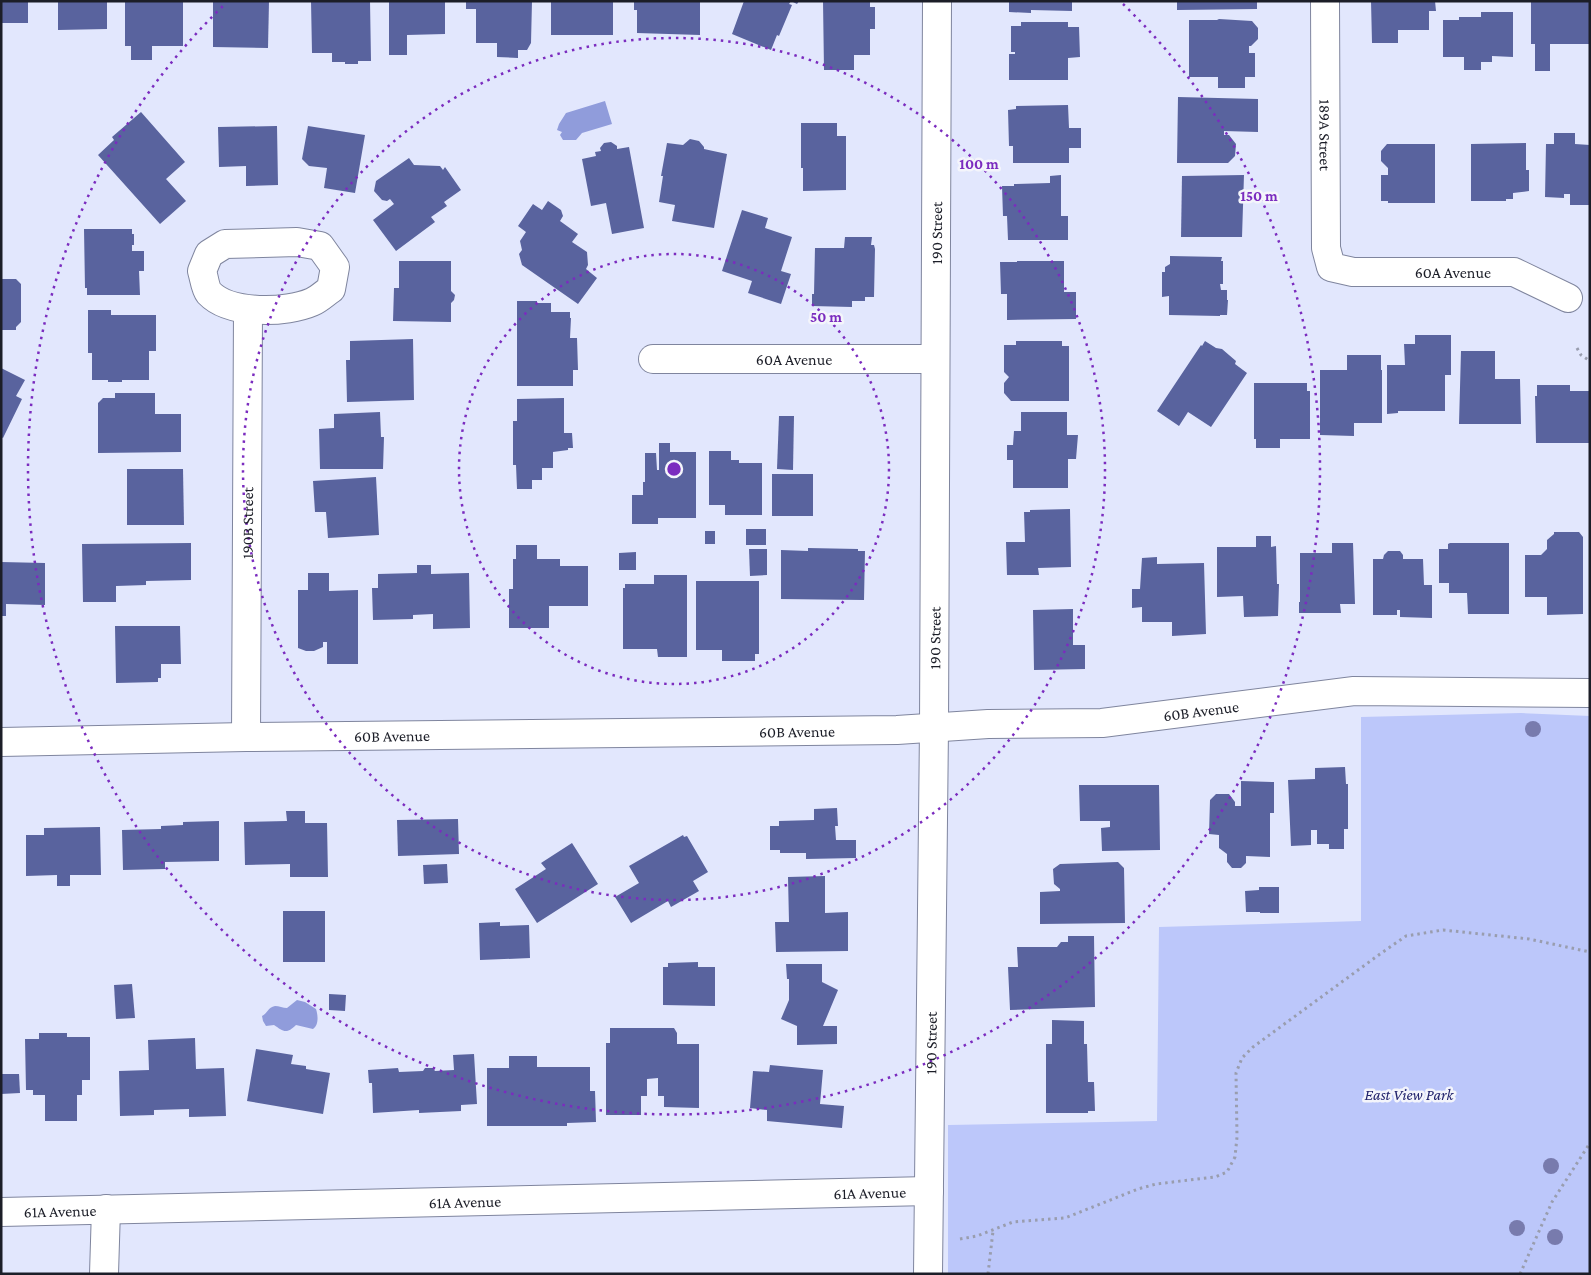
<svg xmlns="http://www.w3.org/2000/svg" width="1591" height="1275" font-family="'Crimson Pro',serif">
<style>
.green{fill:#bcc7fa}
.water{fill:#909cdb}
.building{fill:#59639e}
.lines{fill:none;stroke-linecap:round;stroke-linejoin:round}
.minor-casing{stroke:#7f859e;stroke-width:30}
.path{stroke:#999dae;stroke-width:3;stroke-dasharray:2.5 4;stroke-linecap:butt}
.minor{stroke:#fff;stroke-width:28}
.tree{fill:#787bad}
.ring{fill:none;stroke:#7b2cbf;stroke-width:2.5;stroke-dasharray:2.5 5}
.labels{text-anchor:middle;stroke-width:5;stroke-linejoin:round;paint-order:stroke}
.street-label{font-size:16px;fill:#1c1e28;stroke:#f4f5fb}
.park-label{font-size:16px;font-style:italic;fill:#22236c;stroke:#f4f5fb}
.centre{fill:#7b2cbf;stroke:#f4f5fb;stroke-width:2.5}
.ring-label{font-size:15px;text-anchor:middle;font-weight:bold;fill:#7b2cbf;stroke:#f4f5fb;stroke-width:5;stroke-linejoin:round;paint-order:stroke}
</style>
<rect width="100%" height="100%" fill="#e2e7fd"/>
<path class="green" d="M1521 713 1590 716V1274H948V1125L1157 1121 1159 927 1361 921V717Z"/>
<g class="water">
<path d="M605 101 612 124 582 133 576 140H563L560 135 562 132 557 130 559 124 566 113Z"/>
<path d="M297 1000 305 1002 316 1009C318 1015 319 1025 313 1029L296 1025C286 1035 283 1031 274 1025L266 1026 263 1021 262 1016C267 1014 268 1007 275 1006 279 1006 283 1008 287 1008Z"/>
</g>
<g class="building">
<rect x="1" y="1" width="27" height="22"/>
<path d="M58 1H107V29L58 30Z"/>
<path d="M125 1H183V46H152V60H131V46H125Z"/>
<path d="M213 1H269L268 48 213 47Z"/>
<path d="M311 1H370L371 61H358V64H345V62H332V53H312Z"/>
<path d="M389 1H445V34L407 35V55H389Z"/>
<path d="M466 1H532L531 43 527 50H518V58L497 57V43H476V9H466Z"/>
<rect x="551" y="1" width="62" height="34"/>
<path d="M634 1H700V35L637 33V10H634Z"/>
<path d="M744 1H799L797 4 791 1 789 4 792 5 779 36 777 35 771 50 732 34Z"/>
<path d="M823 1H870V7H875V29H870V55H854V70H824Z"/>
<path d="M1009 1H1072V11L1031 10V13L1009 12Z"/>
<path d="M1177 1H1257V9L1177 10Z"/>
<path d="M1371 1H1435L1436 11H1429V30H1398V43H1372Z"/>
<path d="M1531 1H1590V44H1550V71H1535V44H1531Z"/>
<path d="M1481 12H1513V57L1492 56V62H1481V70H1464V57H1443V20H1459V17H1481Z"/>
<path d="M1219 19 1252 21 1258 28V39L1251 46H1249V53H1255V77H1245V88H1218V77H1189V20H1217Z"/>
<path d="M1021 22H1068V27H1079L1080 57 1068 58V80H1009V54H1015V52H1011V26H1021Z"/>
<path d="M1178 97 1258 99V132L1224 131V135H1229L1236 144 1235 156 1228 163H1177Z"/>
<path d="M1068 105 1069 128H1081V148H1069V163H1013V146H1009L1008 110 1016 109V106Z"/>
<path d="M141 112 185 162 166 179 186 201 160 224 98 155 114 140 112 137Z"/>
<path d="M801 123H837V136H846V190L803 191V168H801Z"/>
<path d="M277 126 278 185 246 186V166L219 167 218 127Z"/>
<path d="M308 126 365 135 355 193 324 188 327 168 309 166 302 159Z"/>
<path d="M1554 133H1575V144L1590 145V205H1570V194H1564V198L1545 197 1546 144H1554Z"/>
<path d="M690 139 699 141 704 147V149L727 154 714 228 672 221 675 205 659 202 663 176H661L667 143 683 145Z"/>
<path d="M611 142 617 146V149L629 147 644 228 612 234 606 203 591 206 582 159 596 156 595 152 601 151 600 148 604 143Z"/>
<path d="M1526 143V170H1529V191L1513 193V199H1506V201H1471V144Z"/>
<path d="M1387 144H1435V203H1388V201H1381V175H1388V168L1381 161V151Z"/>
<path d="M409 158 414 165 440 166 443 170 445 167 461 190 444 202 447 206 431 217 435 222 396 251 373 220 394 204 390 199 387 201 382 200 374 191 376 181Z"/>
<path d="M1061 175V216H1068V240H1008L1007 216H1003L1002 186H1014V184L1050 183V176Z"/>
<path d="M1244 175 1242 237H1181L1182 176Z"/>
<path d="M548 201 561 210 563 216 560 221 578 234 572 242 587 252 588 265 586 269 597 278 578 304 522 265 519 254 522 250 520 241 526 232 518 226 533 204 542 210Z"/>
<path d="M742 210 768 218 765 228 792 237 781 271 791 274 781 304 748 293 752 281 722 271Z"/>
<path d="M84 229H132V234H134V245H132V251H144V271H139L140 295H87V288H85Z"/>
<path d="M845 237H872L871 245H874L875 249 874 297H865V301H852V307L812 306V294H814L815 248H844Z"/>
<path d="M1170 256 1222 257 1221 261H1223V284H1220L1221 290H1227V300H1228L1227 315H1220V316L1169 315V296L1162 297V272H1165V267L1170 264Z"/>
<path d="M399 261H451V291L455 295 454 300 451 303V322L393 321 394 288H399Z"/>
<path d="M1017 261H1064V292H1076V319L1007 320V294H1001L1000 262H1017Z"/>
<path d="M1 279H16L21 284V322L16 327V330H1Z"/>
<path d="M517 301H537V303H551V312H570V318H571L570 338H577L578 370H573V386H517Z"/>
<path d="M88 310H111V315H156V351H149V380H122V382H108V380H92V353H88Z"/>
<path d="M1415 335H1451V375H1445V411H1398V413L1387 414V365H1405L1404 344H1415Z"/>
<path d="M413 339 414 400 347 402 346 360H350V341Z"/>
<path d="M1016 341H1062V346H1069V401H1011L1004 393V383L1009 377 1004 372V345H1016Z"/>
<path d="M1205 341 1216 348 1222 349 1236 361 1235 364 1247 373 1211 427 1188 412 1179 426 1157 411 1201 345 1202 346Z"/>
<path d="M1461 351H1495V379H1520L1521 424H1459Z"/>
<path d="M1347 355H1381V370H1382V423H1354V436L1320 435V370H1347Z"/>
<path d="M1 368 25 380 16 396 22 399 3 438 1 437Z"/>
<path d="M1254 383H1307V391H1310V439H1280V448H1256V439H1254Z"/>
<path d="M1537 385H1570V391H1590V443H1536L1535 396H1537Z"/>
<path d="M115 393H155V414H181V452L98 453V403L103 398H115Z"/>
<path d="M564 398V433H572L573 448H568V450L553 452V468H542V480H532V489H517L516 465H513V421H517V399Z"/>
<path d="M380 412 381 437H384L383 469H320L319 429 334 428V414Z"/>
<path d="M1021 412H1067V435H1078L1076 459H1068V488H1013V460H1007V445H1013L1014 431H1021Z"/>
<path d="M779 416H794L793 470 777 469Z"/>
<path d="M659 443H670V452H696V518H658V524H632V495H643V482H645V453H656L657 470H659Z"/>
<path d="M709 451H731V460H739V463H762V515H725V505H709Z"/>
<path d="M127 469H183L184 525H127Z"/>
<rect x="772" y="474" width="41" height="42"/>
<path d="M376 477 379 535 328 538 326 512H315L313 481Z"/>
<path d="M1070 509 1071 567 1038 568 1039 575H1007L1006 542H1025L1024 512H1030V510Z"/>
<rect x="746" y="529" width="20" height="16"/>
<rect x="705" y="531" width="10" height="13"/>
<path d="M1554 532H1579L1583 537V614L1547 615V597H1525V555H1541L1547 549V540L1554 534Z"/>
<path d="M1256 536H1271V547L1276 546 1277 584H1279L1278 616 1244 617 1243 596 1217 597V547H1256Z"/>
<path d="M191 543V580L146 581V585L116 586V602H83L82 544Z"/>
<path d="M1332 543H1353L1355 604H1340L1341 613H1299V602H1300V553H1332Z"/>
<path d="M1450 543H1509V614H1468L1467 593H1449V583H1439V549H1448V544Z"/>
<path d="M516 545H537V559H560V566H588V606H549V628H509V589H513V559H516Z"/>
<path d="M808 548 858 549V551H865L864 600 781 599V550L808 551Z"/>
<path d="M749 549H767V575L750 576Z"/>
<path d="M1388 551H1400L1403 555V559H1423L1424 585H1432V618L1400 617V610H1397V615H1373V559H1383L1384 555Z"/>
<path d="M636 552V570H619V553Z"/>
<path d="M1157 557V564L1204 563 1206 634 1172 636V622H1142V607L1132 608V589H1140L1142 558Z"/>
<path d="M1 562 45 563V605L6 604V616H1Z"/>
<path d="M417 565H431V574L469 573 470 628 433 629V614L413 615V619L373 620 372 588H378V574L417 573Z"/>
<path d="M308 573H329V591L358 590V664H327V642H323V647L314 651H306L298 648V590H308Z"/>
<path d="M654 575H687V657H658L657 649H623V588H625V584H654Z"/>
<path d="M696 581H759V654H755V661H722V650H696Z"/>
<path d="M1073 609V645H1085V669L1034 670 1033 610Z"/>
<path d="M115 626H180L181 664H161V678H158V682L116 683Z"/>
<path d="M1345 767 1346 784H1348V829H1344V849H1329V844H1317V830H1311V845L1291 846 1288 780 1315 779V768Z"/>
<path d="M1241 781 1274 782V813H1270V857L1246 856V863L1241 868H1232L1227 862V854L1219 848V835L1209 834 1210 800 1216 794H1229L1235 802V806H1241Z"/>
<path d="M1079 785H1159L1160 850 1102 851 1101 828 1110 827V821H1080Z"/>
<path d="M837 808 838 826H835L836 840H856V858L806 859V853H780V850H770V826H779V821L814 820V809Z"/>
<path d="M286 811H305V823H327L328 877H290V864L245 865 244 822 287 821Z"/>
<path d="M458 819 459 854 398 856 397 820Z"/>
<path d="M219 821V861L165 862V869L123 870 122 830 161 829V826L183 825V822Z"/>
<path d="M100 827 101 875H70V886H57V875L26 876V835H44V828Z"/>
<path d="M683 835 684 837 687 836 708 872 693 881 699 891 671 907 668 901 631 923 615 897 639 883 629 866Z"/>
<path d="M572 843 598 884 537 923 515 889 546 869 541 863Z"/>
<path d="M1118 862 1124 868 1125 923 1040 924V892L1060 891V889L1054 884 1053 869 1060 864Z"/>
<path d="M447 864 448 883 424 884 423 865Z"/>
<path d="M825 876V913L848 912V951L776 952 775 922H789L788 877Z"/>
<path d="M1259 887H1279V913H1260V912H1246L1245 891 1259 890Z"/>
<rect x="283" y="911" width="42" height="51"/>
<path d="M500 922V926L529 925 530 958 480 960 479 923Z"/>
<path d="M1068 936H1094L1095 1007 1010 1010 1008 967H1018L1017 947H1057L1061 942H1068Z"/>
<path d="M698 962V967H715V1006L663 1005V967H668V963Z"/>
<path d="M786 964H822V982L838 990 823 1026H837V1044L797 1045V1026L781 1019 789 1000V979H787Z"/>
<path d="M132 984 135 1018 116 1019 114 985Z"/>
<path d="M329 994 346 995 345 1011 329 1010Z"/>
<path d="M1052 1020 1084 1021V1044H1087L1088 1082H1094L1095 1111H1088V1113H1046V1044H1052Z"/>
<path d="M610 1028H674L677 1033V1044H699V1108L664 1107V1096H658V1078L647 1079V1096H641V1115H606V1043H610Z"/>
<path d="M39 1033H67V1037H90V1080H82V1095H77V1121H45V1095H33V1090H26L25 1039H39Z"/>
<path d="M195 1038 196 1069 224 1068 226 1116 189 1117V1109L154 1110V1115L120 1116 119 1071 149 1070 148 1040Z"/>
<path d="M256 1049 293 1055 291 1064 306 1066V1069L330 1073 323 1114 247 1101Z"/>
<path d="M474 1054 477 1104 461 1105V1111L419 1113V1110L373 1113 372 1083H369L368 1070 398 1068 399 1072 423 1071 425 1068H433L435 1071 454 1070 453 1055Z"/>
<path d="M509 1056H537V1067H590V1091H595L596 1122 567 1123V1126H487V1068H509Z"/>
<path d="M770 1065 823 1070 820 1104 844 1106 842 1128 767 1121V1110L750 1108 753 1071 769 1072Z"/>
<path d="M1 1074H19L20 1093 1 1094Z"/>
</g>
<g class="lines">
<g class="minor-casing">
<g id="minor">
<path id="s1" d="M1325 1 1326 248 1331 267 1353 272H1514L1568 298"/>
<path d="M297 242 320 246 335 267 331 289C325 293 319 299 312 302 287 313 230 315 209 293 205 288 204 277 202 271L209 254 225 244Z"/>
<path id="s2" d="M653 359H935"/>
<path id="s3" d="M246 737 248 310"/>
<path id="s4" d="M1 742 246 737 897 730 988 724 1102 723 1354 691 1590 693"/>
<path id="s5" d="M1 1212 929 1191"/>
<path d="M104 1274 106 1209"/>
<path id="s6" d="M928 1274 934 728 937 1"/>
</g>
</g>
<g class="path">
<path d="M1577 348 1581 355 1590 361"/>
<path d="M960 1239 977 1236 1013 1222 1065 1218 1138 1189 1156 1184 1215 1177 1227 1172 1235 1157 1237 1137 1236 1073 1242 1058 1253 1047 1380 954 1406 936 1443 930 1529 939 1590 952"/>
<path d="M988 1274 993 1231"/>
<path d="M1520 1274 1552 1202 1590 1143"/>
</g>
<use href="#minor" class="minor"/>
</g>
<g class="tree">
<circle cx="1533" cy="729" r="8"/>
<circle cx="1551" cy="1166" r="8"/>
<circle cx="1517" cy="1228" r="8"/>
<circle cx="1555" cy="1237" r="8"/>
</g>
<g class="ring">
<circle cx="674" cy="469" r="215"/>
<circle cx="674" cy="469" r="431"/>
<path d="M1123 4A646 646 0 1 1 225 4"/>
</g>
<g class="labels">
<g class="street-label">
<text dy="6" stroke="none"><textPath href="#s1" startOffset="134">189A Street</textPath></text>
<text dy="6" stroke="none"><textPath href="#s6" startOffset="1041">190 Street</textPath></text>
<text dy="6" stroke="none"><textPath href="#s1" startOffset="389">60A Avenue</textPath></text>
<text dy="6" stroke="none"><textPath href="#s2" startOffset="141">60A Avenue</textPath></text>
<text dy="6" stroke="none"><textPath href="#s3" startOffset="214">190B Street</textPath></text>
<text dy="6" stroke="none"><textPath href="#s6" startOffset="636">190 Street</textPath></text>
<text dy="6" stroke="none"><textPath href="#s4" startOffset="1201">60B Avenue</textPath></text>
<text dy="6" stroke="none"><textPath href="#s4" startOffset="796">60B Avenue</textPath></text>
<text dy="6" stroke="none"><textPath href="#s4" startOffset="391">60B Avenue</textPath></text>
<text dy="6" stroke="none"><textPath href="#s6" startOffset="231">190 Street</textPath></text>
<text dy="6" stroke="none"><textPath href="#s5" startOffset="869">61A Avenue</textPath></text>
<text dy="6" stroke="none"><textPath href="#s5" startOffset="464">61A Avenue</textPath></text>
<text dy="6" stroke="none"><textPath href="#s5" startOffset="59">61A Avenue</textPath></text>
</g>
<g class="park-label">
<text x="1409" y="1100">East View Park</text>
</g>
</g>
<circle cx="674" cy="469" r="8" class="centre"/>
<g class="ring-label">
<text x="979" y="169">100 m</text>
<text x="1259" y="201">150 m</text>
<text x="826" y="322">50 m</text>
</g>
<rect width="1591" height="1275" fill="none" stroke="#1c1e28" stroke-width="5"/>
</svg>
